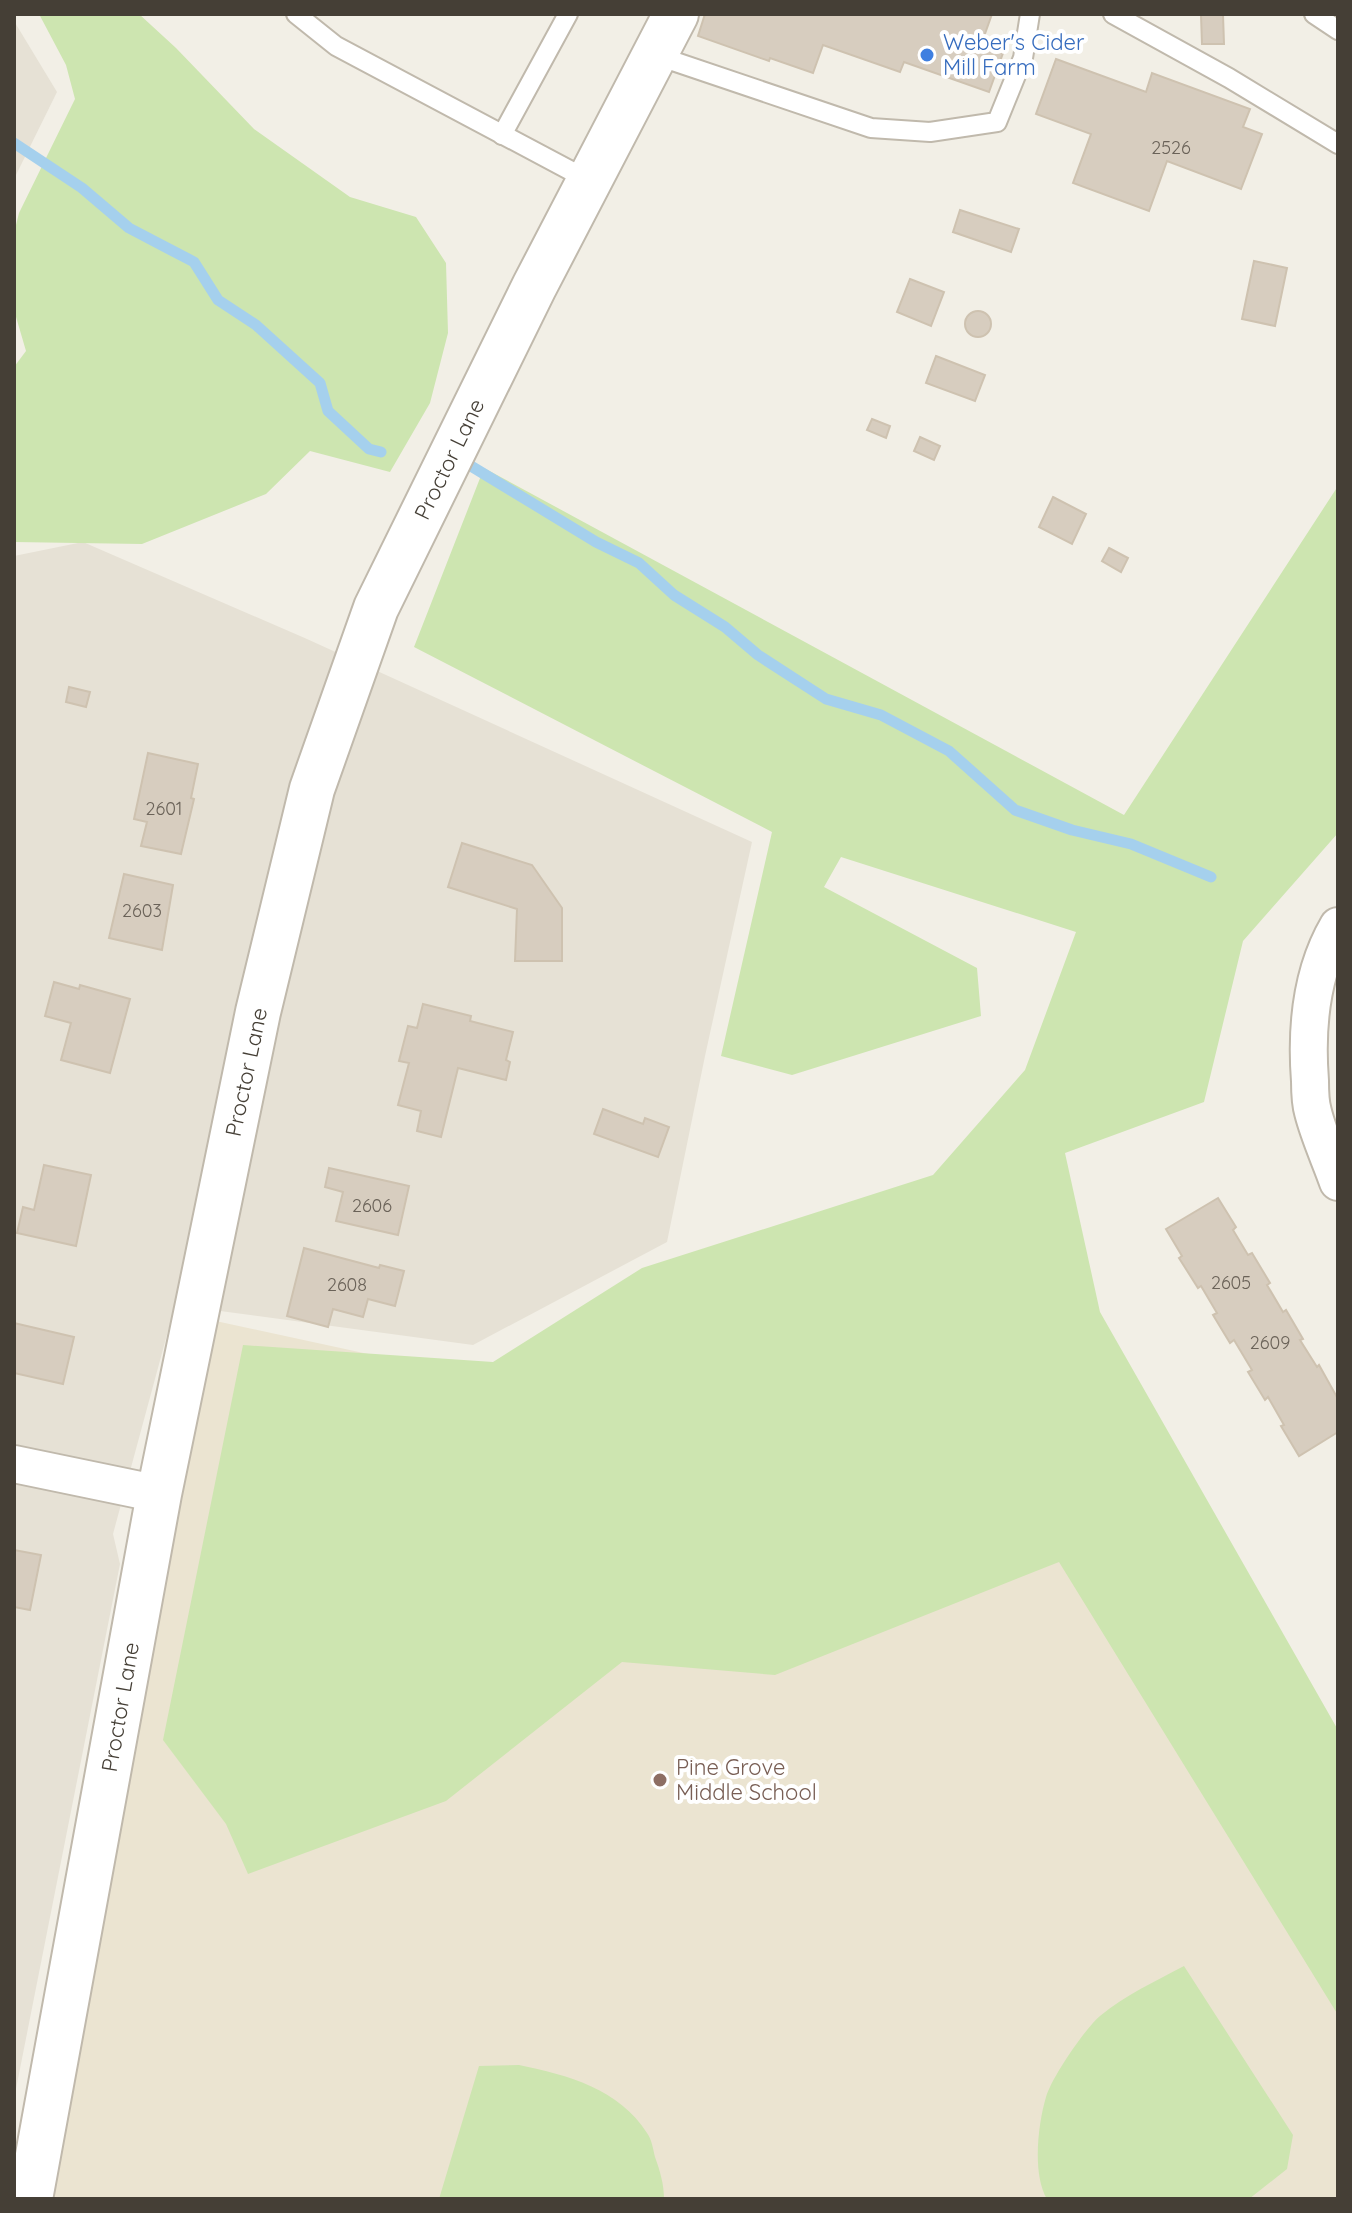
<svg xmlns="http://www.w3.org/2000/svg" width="1352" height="2213" font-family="Quicksand,sans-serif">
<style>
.residential{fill:#e6e1d5}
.education{fill:#ebe4d1}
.green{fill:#cde5b0}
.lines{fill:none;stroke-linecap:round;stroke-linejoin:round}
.stream{stroke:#a5d0ed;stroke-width:11}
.building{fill:#d7cdbf;stroke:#cec2b0;stroke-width:2}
.service-casing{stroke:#c0b9ac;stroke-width:22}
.minor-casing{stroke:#c0b9ac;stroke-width:40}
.tertiary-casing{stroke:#c0b9ac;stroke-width:48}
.service{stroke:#fff;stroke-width:18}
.minor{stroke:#fff;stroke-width:36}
.tertiary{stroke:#fff;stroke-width:44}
.shop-dot{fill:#3f7fe0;stroke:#fff;stroke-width:3}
.education-dot{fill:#8d6e63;stroke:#fff;stroke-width:3}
.labels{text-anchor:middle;stroke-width:8;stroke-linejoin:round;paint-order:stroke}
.number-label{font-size:18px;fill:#6a6258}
.shop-label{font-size:22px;fill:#366cbe;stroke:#fff;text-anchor:start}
.street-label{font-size:22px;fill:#453f36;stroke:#fff}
.education-label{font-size:22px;fill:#785e54;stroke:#fff;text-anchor:start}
</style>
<rect width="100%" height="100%" fill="#f2efe6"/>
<g class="residential">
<path d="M14 21 57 92 14 179Z"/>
<path d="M83 542 307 639 752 842 705 1056 667 1242 473 1345 175 1305 113 1534 120 1564 14 2099V556Z"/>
</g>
<path class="education" d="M862 1222 1338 2007V2199H36L211 1320 534 1390Z"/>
<g class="green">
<path d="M39 14H139L176 48 254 129 350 197 416 217 446 263 448 333 430 403 390 472 310 451 266 494 142 544 14 542V367L26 351 14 310V233L19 213 75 99 66 65Z"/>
<path d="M484 468 1124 815 1338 486V833L1243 941 1204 1102 1065 1153 1100 1312 1338 1730V2015L1059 1562 775 1675 622 1662 446 1801 248 1874 226 1824 163 1740 243 1345 493 1362 642 1268 933 1175 1025 1070 1076 932 841 857 824 887 977 968 981 1016 792 1075 721 1056 772 832 414 647Z"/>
<path d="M1184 1966 1293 2135 1287 2169 1249 2199H1047C1032 2174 1038 2124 1046 2097 1052 2077 1084 2030 1100 2016 1125 1995 1156 1981 1184 1966Z"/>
<path d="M519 2065C568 2075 619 2089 647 2133 652 2140 653 2149 655 2157 660 2171 664 2184 664 2199H439L479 2066Z"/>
</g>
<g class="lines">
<g class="stream">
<path d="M14 143 82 188 129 228 194 262 218 300 256 325 320 383 328 411 369 449 381 452"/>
<path d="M466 463 596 542 639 563 674 595 725 627 758 655 826 699 881 715 949 751 1015 810 1072 830 1131 844 1211 877"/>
</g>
</g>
<g class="building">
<path d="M705 14H992L981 45 1003 53 989 92 904 62 900 72 823 45 813 73 770 58 769 61 698 36Z"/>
<path d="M1201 15H1223L1224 44H1202Z"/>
<path d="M1056 59 1146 92 1152 73 1250 109 1243 127 1262 134 1241 189 1167 161 1149 211 1073 183 1091 134 1036 114Z"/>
<path d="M960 210 1019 229 1011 252 953 232Z"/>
<path d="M1254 261 1287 268 1275 326 1242 319Z"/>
<path d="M910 279 944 292 931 326 897 312Z"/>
<circle cx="978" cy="324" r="13"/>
<path d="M936 356 985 375 975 401 926 383Z"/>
<path d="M872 419 890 426 886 438 867 430Z"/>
<path d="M920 437 940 446 934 460 914 451Z"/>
<path d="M1053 497 1086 514 1072 544 1039 527Z"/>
<path d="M1109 548 1128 558 1121 572 1102 561Z"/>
<path d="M69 687 90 692 86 707 66 702Z"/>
<path d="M148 753 198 764 191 798 194 799 181 854 141 846 147 822 134 819Z"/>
<path d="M462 843 532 865 562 908V961H515L517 909 448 887Z"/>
<path d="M124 874 173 885 162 950 109 938Z"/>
<path d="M54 982 79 989 80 985 130 999 110 1073 61 1060 71 1023 45 1016Z"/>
<path d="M423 1004 471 1016 470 1021 513 1032 506 1060 510 1062 506 1080 458 1068 441 1137 417 1131 421 1111 398 1105 409 1063 399 1061 408 1026 417 1028Z"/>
<path d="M603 1109 643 1124 645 1118 669 1127 658 1157 594 1134Z"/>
<path d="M44 1165 91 1175 76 1246 17 1233 23 1207 34 1210Z"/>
<path d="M329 1168 409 1186 398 1235 336 1221 343 1192 325 1187Z"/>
<path d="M1218 1198 1236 1227 1233 1230 1248 1255 1252 1253 1270 1283 1267 1285 1283 1312 1286 1310 1303 1339 1300 1340 1317 1367 1319 1365 1338 1399V1432L1299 1456 1281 1426 1284 1425 1268 1397 1265 1400 1248 1372 1252 1370 1234 1340 1230 1343 1213 1315 1217 1313 1201 1286 1198 1288 1179 1258 1182 1256 1166 1229Z"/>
<path d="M304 1248 379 1268 380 1265 404 1271 395 1306 368 1299 363 1317 333 1309 328 1327 287 1316Z"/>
<path d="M14 1323 74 1337 63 1384 14 1373Z"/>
<path d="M14 1550 41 1555 30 1610 14 1607Z"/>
</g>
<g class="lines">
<g class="service-casing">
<g id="service">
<path d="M296 14 336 46 590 181"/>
<path d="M1113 14 1229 78 1338 144"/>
<path d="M1314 14 1338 30"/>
<path d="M655 55 871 128 930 132 997 122 1023 58 1030 14"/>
<path d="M502 135 568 14"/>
</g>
</g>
<g class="minor-casing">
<g id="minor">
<path d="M1338 926C1311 972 1306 1029 1310 1081 1310 1091 1310 1102 1313 1112 1319 1136 1330 1159 1338 1182"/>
<path d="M14 1464 159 1494"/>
</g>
</g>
<g class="tertiary-casing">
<path id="tertiary" d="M30 2199 159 1494 258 1012 312 789 376 608 534 287 676 14"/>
</g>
<use href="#service" class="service"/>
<use href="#minor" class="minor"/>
<use href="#tertiary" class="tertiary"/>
</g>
<circle class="shop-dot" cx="927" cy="55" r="8"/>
<circle class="education-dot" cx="660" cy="1780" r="8"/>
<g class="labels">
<g class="number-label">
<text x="1171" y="154">2526</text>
<text x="164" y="815">2601</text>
<text x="142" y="917">2603</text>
<text x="372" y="1212">2606</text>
<text x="1231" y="1289">2605</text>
<text x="347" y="1291">2608</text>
<text x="1270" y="1349">2609</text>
</g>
<g class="shop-label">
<text x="943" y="50">Weber's Cider<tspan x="943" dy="25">Mill Farm</tspan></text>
</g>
<g class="street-label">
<text transform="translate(449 459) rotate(-64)" y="8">Proctor Lane</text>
<text transform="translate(246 1072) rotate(-78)" y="8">Proctor Lane</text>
<text transform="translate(120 1707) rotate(-80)" y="8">Proctor Lane</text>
</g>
<g class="education-label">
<text x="676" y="1775">Pine Grove<tspan x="676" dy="25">Middle School</tspan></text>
</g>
</g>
<rect width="1352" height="2213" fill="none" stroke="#453f36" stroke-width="32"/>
</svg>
